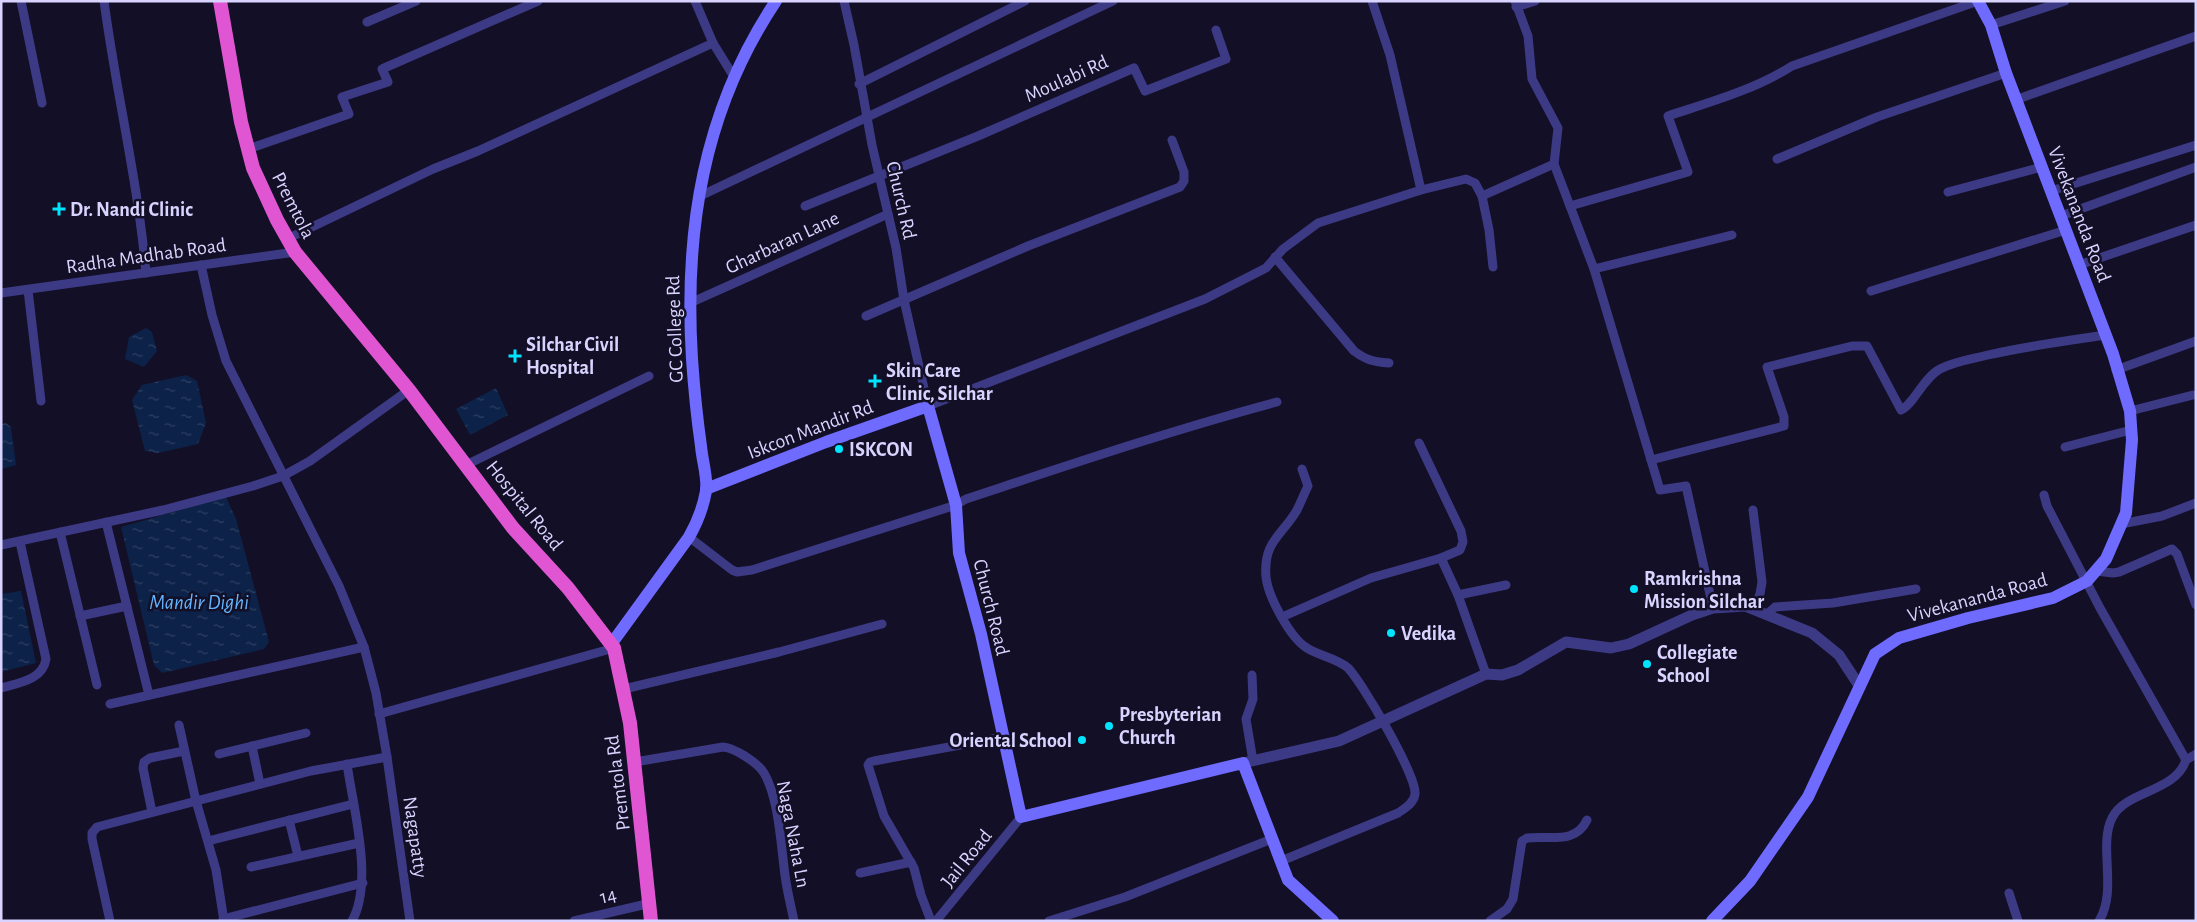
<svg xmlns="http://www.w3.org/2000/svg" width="2197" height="922" font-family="'Alegreya Sans',sans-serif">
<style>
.water{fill:url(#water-ripples)}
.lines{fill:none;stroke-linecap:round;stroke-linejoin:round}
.minor{stroke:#3d3a85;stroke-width:9}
.tertiary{stroke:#3d3a85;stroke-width:11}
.secondary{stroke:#6f6bff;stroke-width:12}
.trunk{stroke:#e055d1;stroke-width:14}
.poi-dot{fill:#00e5ff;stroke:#130f26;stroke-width:2}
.labels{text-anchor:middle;stroke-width:5;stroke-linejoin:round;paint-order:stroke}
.street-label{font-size:20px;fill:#d9d4ff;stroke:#130f26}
.poi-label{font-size:20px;font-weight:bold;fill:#d9d4ff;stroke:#130f26;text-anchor:start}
.water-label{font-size:21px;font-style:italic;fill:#62b6ff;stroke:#130f26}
</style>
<defs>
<pattern id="water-ripples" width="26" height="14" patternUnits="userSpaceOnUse" patternTransform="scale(1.25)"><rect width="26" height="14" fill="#0c2248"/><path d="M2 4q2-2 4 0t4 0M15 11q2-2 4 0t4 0" fill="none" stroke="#2f4163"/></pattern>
</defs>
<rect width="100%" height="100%" fill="#130f26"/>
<g class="water">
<path d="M146 328 152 332 157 351 144 367 125 359 129 337Z"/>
<path d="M186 375 197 381 206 423 198 444 158 453 145 451 132 400 142 385Z"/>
<path d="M496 388 508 415 470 435 456 409Z"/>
<path d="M6 423 11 427 16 465 1 469V424Z"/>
<path d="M226 497 236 519 269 642 264 649 162 673 154 665 121 527Z"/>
<path d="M21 591 36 663 1 672V594Z"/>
</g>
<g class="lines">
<g class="minor">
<path d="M21 1 42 103"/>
<path d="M104 1C116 92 138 181 146 273"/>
<path d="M695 1 713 43 734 77"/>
<path d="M844 1 854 45 872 145 896 248 904 300 928 406 1205 299 1266 268 1283 249 1318 223 1421 190 1390 55 1372 1"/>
<path d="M1515 1 1528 36 1532 79 1558 128 1554 164 1594 269 1732 235"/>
<path d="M1516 7 1535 1"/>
<path d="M367 22 416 1"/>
<path d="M1991 25 2065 1"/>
<path d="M859 84 1025 1"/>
<path d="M2018 99 2196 36"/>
<path d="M248 149 349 114 342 97 388 82 382 69 538 1"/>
<path d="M1777 159 1877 117 2006 73"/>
<path d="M1421 190 1466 179 1475 183 1482 196 1554 164"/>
<path d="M2051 191 2196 145"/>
<path d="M1948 192 2042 167"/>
<path d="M1482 196 1489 230 1493 267"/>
<path d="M698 197 1113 1"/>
<path d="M805 206 978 136 1134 68 1145 91 1226 59 1216 30"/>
<path d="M1570 206 1688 172 1668 116C1710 102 1754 90 1792 66L1978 1"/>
<path d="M2061 216 2196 167"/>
<path d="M287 239 433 169 478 151 713 43"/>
<path d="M1275 257 1354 351C1366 360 1374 362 1389 363"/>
<path d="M201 265 212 315 226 361 339 586 364 647 376 693 387 757 410 921"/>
<path d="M2079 265 2196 225"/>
<path d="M1594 269 1660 490 1686 486 1713 608"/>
<path d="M28 290 41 401"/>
<path d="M1871 291 2066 230"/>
<path d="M1 293 295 252"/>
<path d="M690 303 888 214"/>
<path d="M866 316 1028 246 1180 187 1184 181V172L1172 140"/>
<path d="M2116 370 2196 341"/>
<path d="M2130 411 2193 395"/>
<path d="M1419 443 1461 531 1463 542 1460 550 1441 558 1458 595 1486 674"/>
<path d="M2065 447 2131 430"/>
<path d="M1651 460 1784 426V417L1767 367 1852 346H1867L1901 410C1914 404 1923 378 1940 369 1955 361 1972 359 1988 355 2027 346 2066 341 2105 335"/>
<path d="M466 465 649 376"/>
<path d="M2044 495 2047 506 2100 608 2186 760C2175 793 2126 790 2112 818 2098 846 2118 890 2099 921"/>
<path d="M1753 510 1762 582 1760 594 1753 610"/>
<path d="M106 522 149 695"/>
<path d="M2121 524 2162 516 2196 503"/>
<path d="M60 532 97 685"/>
<path d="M689 537 732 570 737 572 752 570 956 505 966 499C1069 465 1172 430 1277 402"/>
<path d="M1 545 163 510 253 486 283 476 310 461 409 390"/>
<path d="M2096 571 2113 573 2119 572 2172 549 2177 554 2196 605"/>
<path d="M1458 595 1506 585"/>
<path d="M1766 615 1775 607 1833 603 1916 589"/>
<path d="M80 616 127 606"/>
<path d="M1282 617 1371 578 1441 558"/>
<path d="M1252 675 1253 699 1246 719 1253 761"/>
<path d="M1 688C18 683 43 680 46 659L20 542"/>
<path d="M624 689 779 652 882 624"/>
<path d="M110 704 364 647"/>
<path d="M379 714 614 648"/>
<path d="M179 725 196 801 216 870 224 921"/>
<path d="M252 746 260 784"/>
<path d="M219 754 306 733"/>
<path d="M2186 760 2196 754"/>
<path d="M635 762 723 747C735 748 758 763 764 773 779 798 781 847 785 875 787 891 791 906 794 921"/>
<path d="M347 764C353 807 374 882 352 921"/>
<path d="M152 812 143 768 144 762 150 758 184 751"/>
<path d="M289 820 298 856"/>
<path d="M208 841 353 804"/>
<path d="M1281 861 1398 813C1405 808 1414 803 1415 794 1417 776 1362 682 1348 668 1337 658 1319 656 1307 648 1290 638 1268 596 1266 577 1263 541 1282 536 1297 510 1301 502 1304 494 1308 486L1302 469"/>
<path d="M251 867 359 843"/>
<path d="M860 873 911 862"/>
<path d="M2009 893 2018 921"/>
<path d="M223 919 363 883"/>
<path d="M110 921 92 839V833L97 827 311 771 387 757"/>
<path d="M574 921 651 903"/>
<path d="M931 921 921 895 914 868 884 816 868 765 870 762 874 761 1003 737"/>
<path d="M936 921 1021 817"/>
<path d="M1049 921 1125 897 1272 839"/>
<path d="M1490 921 1507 909 1513 899 1522 841 1527 838C1550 835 1575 845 1587 820"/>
</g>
<path class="tertiary" d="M1243 763 1339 741 1486 674 1502 675 1518 670 1566 642 1611 648 1629 644 1692 615 1713 608 1745 606 1812 633 1839 655 1860 687"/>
<g class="secondary">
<path d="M706 489 826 442 928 406 956 505 959 553 981 634 1021 817 1243 763 1288 880 1333 921"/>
<path d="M612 643 689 537C697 523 703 508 706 491 708 478 702 460 701 446 697 418 694 388 692 359 684 231 703 110 776 1"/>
<path d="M1712 921 1750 881 1808 797 1875 654 1899 638 1968 618 2053 598 2087 581 2106 559 2126 513 2132 440 2130 411 2113 354 2006 73 1991 25 1978 1"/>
</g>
<path class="trunk" d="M220 1 241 122 253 168 277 220 295 252 409 390 513 528 568 588 614 648 630 723 651 921"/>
</g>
<g class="poi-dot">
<path d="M56.5 201.5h5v5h5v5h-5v5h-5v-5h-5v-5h5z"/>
<path d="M512.5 348.5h5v5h5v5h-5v5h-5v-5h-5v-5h5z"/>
<path d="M872.5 373.5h5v5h5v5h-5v5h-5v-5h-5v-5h5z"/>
<circle cx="839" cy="449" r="5"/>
<circle cx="1634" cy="589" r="5"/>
<circle cx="1391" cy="633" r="5"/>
<circle cx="1647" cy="664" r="5"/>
<circle cx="1109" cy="726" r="5"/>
<circle cx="1082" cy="740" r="5"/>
</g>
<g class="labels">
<g class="street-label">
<text transform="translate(1066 78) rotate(-24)" y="7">Moulabi Rd</text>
<text transform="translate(902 200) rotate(77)" y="7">Church Rd</text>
<text transform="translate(294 205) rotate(63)" y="7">Premtola</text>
<text transform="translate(2080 214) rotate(69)" y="7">Vivekananda Road</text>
<text transform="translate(782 242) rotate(-25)" y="7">Gharbaran Lane</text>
<text transform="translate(146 255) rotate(-8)" y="7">Radha Madhab Road</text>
<text transform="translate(674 329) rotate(-92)" y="7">GC College Rd</text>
<text transform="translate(810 429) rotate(-21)" y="7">Iskcon Mandir Rd</text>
<text transform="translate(525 505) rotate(51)" y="7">Hospital Road</text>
<text transform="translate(1977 597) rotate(-15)" y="7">Vivekananda Road</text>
<text transform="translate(992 607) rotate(76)" y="7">Church Road</text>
<text transform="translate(617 783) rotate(-97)" y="7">Premtola Rd</text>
<text transform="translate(794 834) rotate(79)" y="7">Naga Naha Ln</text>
<text transform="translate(416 837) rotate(82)" y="7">Nagapatty</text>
<text transform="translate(966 858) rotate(-51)" y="7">Jail Road</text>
<text transform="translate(608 895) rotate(-13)" y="7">14</text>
</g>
<g class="poi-label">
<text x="70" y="216">Dr. Nandi Clinic</text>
<text x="526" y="351">Silchar Civil<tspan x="526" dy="23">Hospital</tspan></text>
<text x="886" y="377">Skin Care<tspan x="886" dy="23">Clinic, Silchar</tspan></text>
<text x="849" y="456">ISKCON</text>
<text x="1644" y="585">Ramkrishna<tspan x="1644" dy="23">Mission Silchar</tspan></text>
<text x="1401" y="640">Vedika</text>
<text x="1657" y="659">Collegiate<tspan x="1657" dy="23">School</tspan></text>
<text x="1119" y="721">Presbyterian<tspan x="1119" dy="23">Church</tspan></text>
<text x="1072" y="747" text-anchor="end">Oriental School</text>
</g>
<g class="water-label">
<text x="199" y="609">Mandir Dighi</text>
</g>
</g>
<rect width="2197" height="922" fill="none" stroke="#d9d4ff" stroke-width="5"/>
</svg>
